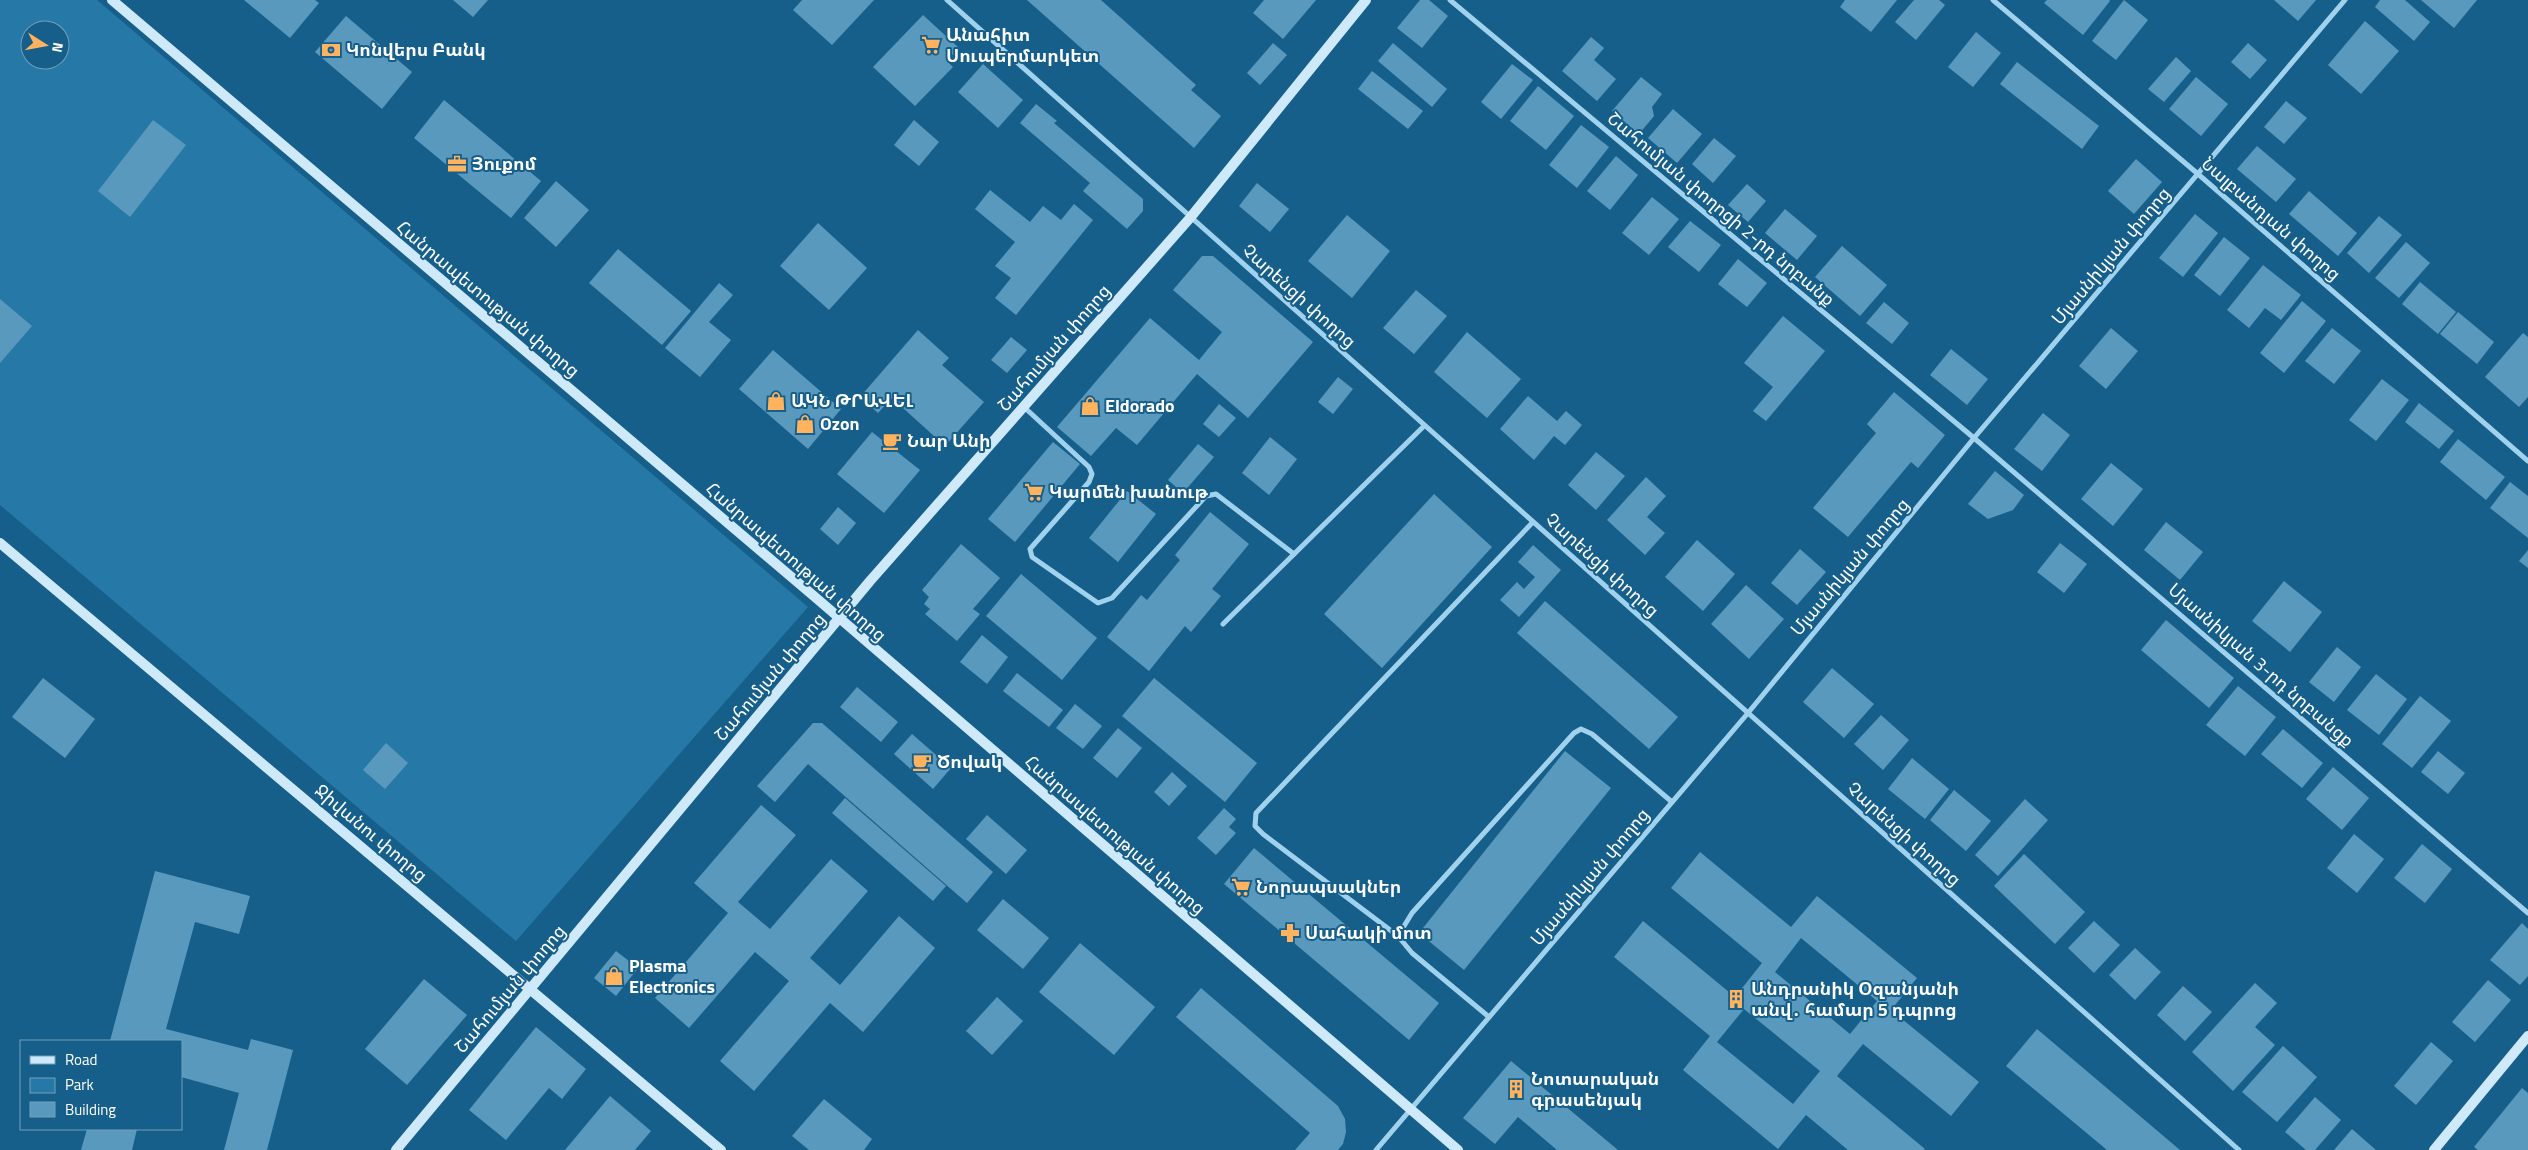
<svg xmlns="http://www.w3.org/2000/svg" width="2528" height="1150" font-family="'Titillium Web','Noto Sans Armenian',sans-serif">
<style>
.green{fill:#2679a7;fill-rule:evenodd}
.building{fill:#5999be;fill-rule:evenodd}
.lines{fill:none;stroke-linecap:round;stroke-linejoin:round}
.street{stroke:#a0d2ee;stroke-width:5}
.secondary{stroke:#cee9fa;stroke-width:10}
.labels{text-anchor:middle;stroke-width:4;stroke-linejoin:round;paint-order:stroke}
.poi-label{font-size:18px;font-weight:bold;fill:#fff;stroke:#175f8b;text-anchor:start}
.street-label{font-size:18px;fill:#fff;stroke:#175f8b}
</style>
<rect width="100%" height="100%" fill="#175f8b"/>
<path class="green" d="M0 0H97L808 607 516 941 0 505ZM30 30H60V60H30Z"/>
<g class="building">
<path d="M244 0H315L319 3 290 38Z"/>
<path d="M453 0H488L473 17Z"/>
<path d="M802 0H874L832 45 793 10Z"/>
<path d="M1027 0H1101L1196 85 1191 90 1221 116 1194 148Z"/>
<path d="M1264 0H1316L1283 39 1253 13Z"/>
<path d="M1420 0H1429L1448 16 1422 48 1397 28Z"/>
<path d="M1845 0H1897L1871 32 1840 7Z"/>
<path d="M1914 0H1939L1945 5 1916 40 1895 22Z"/>
<path d="M2047 0H2109L2110 1 2083 35 2044 3Z"/>
<path d="M2124 0 2148 20 2116 60 2092 41Z"/>
<path d="M2274 0H2316L2298 21Z"/>
<path d="M2380 0H2405L2430 22 2414 41 2375 7Z"/>
<path d="M2421 0H2477L2454 28Z"/>
<path d="M923 15 959 48 947 61 953 67 915 106 873 67Z"/>
<path d="M346 16 412 72 382 109 315 52Z"/>
<path d="M2365 21 2399 51 2361 94 2328 65Z"/>
<path d="M1976 32 2001 53 1973 87 1948 67Z"/>
<path d="M1591 37 1604 48 1594 60 1616 79 1597 101 1562 71Z"/>
<path d="M1273 43 1287 55 1260 85 1247 73Z"/>
<path d="M1393 43 1447 89 1432 107 1378 61Z"/>
<path d="M2248 43 2267 60 2250 79 2231 62Z"/>
<path d="M2176 57 2191 71 2164 102 2148 89Z"/>
<path d="M2017 62 2099 126 2082 149 2000 84Z"/>
<path d="M983 64 1023 100 998 128 958 92Z"/>
<path d="M1512 64 1533 80 1501 119 1481 102Z"/>
<path d="M1372 71 1423 111 1408 129 1358 89Z"/>
<path d="M1641 77 1662 94 1652 107 1654 116 1639 134 1612 111Z"/>
<path d="M2196 77 2228 104 2201 136 2169 109Z"/>
<path d="M1538 86 1574 116 1546 150 1510 121Z"/>
<path d="M444 100 541 181 511 218 414 138Z"/>
<path d="M2286 101 2307 118 2284 144 2264 127Z"/>
<path d="M1036 104 1057 121 1054 123 1143 199V211L1127 229 1083 191 1090 183 1020 123Z"/>
<path d="M1673 109 1702 134 1677 163 1648 138Z"/>
<path d="M153 120 186 145 130 217 98 191Z"/>
<path d="M914 120 939 142 919 166 894 145Z"/>
<path d="M1581 125 1609 147 1577 188 1549 165Z"/>
<path d="M1714 138 1736 156 1713 183 1692 164Z"/>
<path d="M2257 146 2296 179 2276 202 2237 169Z"/>
<path d="M1616 156 1638 175 1610 210 1587 191Z"/>
<path d="M2136 159 2162 182 2134 214 2108 191Z"/>
<path d="M556 181 589 210 556 247 524 218Z"/>
<path d="M1257 183 1289 209 1270 232 1239 206Z"/>
<path d="M1747 184 1766 201 1748 222 1728 205Z"/>
<path d="M990 190 1030 222 1043 206 1061 220 1074 204 1093 220 1016 315 995 298 1011 278 995 266 1015 242 975 209Z"/>
<path d="M2309 191 2357 233 2338 256 2289 214Z"/>
<path d="M1652 197 1679 219 1649 255 1622 233Z"/>
<path d="M1785 209 1817 236 1797 260 1765 233Z"/>
<path d="M2195 214 2218 233 2183 277 2159 258Z"/>
<path d="M1347 215 1390 251 1352 298 1308 261Z"/>
<path d="M2379 216 2402 235 2369 273 2347 253Z"/>
<path d="M1690 221 1721 245 1699 272 1668 247Z"/>
<path d="M818 223 867 268 829 310 780 266Z"/>
<path d="M2224 237 2250 258 2220 296 2194 275Z"/>
<path d="M2406 242 2430 263 2399 298 2375 278Z"/>
<path d="M1842 246 1887 285 1860 316 1815 277Z"/>
<path d="M618 249 691 311 662 345 589 283Z"/>
<path d="M1202 256H1213L1313 342 1248 418 1197 374 1137 445 1116 428 1091 456 1057 427 1150 318 1199 360 1222 332 1173 290Z"/>
<path d="M1738 259 1767 283 1747 307 1718 284Z"/>
<path d="M2263 265 2301 295 2281 320 2265 308 2249 328 2227 310Z"/>
<path d="M2420 282 2456 312 2438 334 2402 304Z"/>
<path d="M719 283 733 295 709 322 731 340 700 377 665 348Z"/>
<path d="M1416 290 1447 316 1414 354 1383 328Z"/>
<path d="M0 299 32 326 0 363Z"/>
<path d="M2302 301 2326 321 2284 373 2260 353Z"/>
<path d="M1884 302 1909 323 1892 344 1866 323Z"/>
<path d="M2458 312 2494 342 2477 364 2440 334Z"/>
<path d="M1783 316 1825 351 1766 421 1753 411 1773 387 1744 363Z"/>
<path d="M2111 328 2138 351 2106 389 2079 366Z"/>
<path d="M2332 328 2361 351 2334 384 2305 361Z"/>
<path d="M918 330 949 358 942 365 984 402 945 446 892 398 878 413 860 397Z"/>
<path d="M1467 332 1521 379 1487 418 1434 372Z"/>
<path d="M2523 333 2528 337V397L2519 407 2485 377Z"/>
<path d="M1011 337 1027 350 1007 373 991 360Z"/>
<path d="M1951 349 1988 379 1967 405 1930 375Z"/>
<path d="M773 350 841 409 808 449 739 389Z"/>
<path d="M1338 377 1353 389 1333 414 1318 402Z"/>
<path d="M2382 379 2409 400 2376 441 2349 420Z"/>
<path d="M1894 392 1945 435 1918 468 1911 462 1848 537 1813 508 1876 433 1867 424Z"/>
<path d="M1528 396 1557 421 1566 411 1582 425 1565 445 1554 436 1534 460 1500 429Z"/>
<path d="M2419 403 2454 431 2439 449 2405 422Z"/>
<path d="M1219 404 1236 418 1219 437 1203 424Z"/>
<path d="M2043 413 2070 435 2042 471 2014 449Z"/>
<path d="M872 432 920 470 884 513 837 474Z"/>
<path d="M1270 437 1297 459 1269 495 1242 473Z"/>
<path d="M2458 439 2505 477 2486 500 2440 462Z"/>
<path d="M1053 442 1080 464 1015 542 988 519Z"/>
<path d="M1198 444 1214 457 1183 493 1168 480Z"/>
<path d="M1596 452 1625 476 1596 510 1568 485Z"/>
<path d="M2111 463 2143 489 2113 526 2081 499Z"/>
<path d="M1995 471 2024 495 2013 510 1988 519 1968 504Z"/>
<path d="M1646 477 1666 496 1647 517 1665 533 1645 555 1607 520Z"/>
<path d="M2510 482 2528 496V538L2490 508Z"/>
<path d="M1127 491 1156 514 1118 562 1089 538Z"/>
<path d="M1434 494 1492 547 1382 668 1324 614Z"/>
<path d="M838 507 856 523 838 545 820 529Z"/>
<path d="M1210 512 1249 544 1212 589 1221 596 1191 632 1185 626 1149 671 1107 637 1141 595 1147 600 1180 560 1175 555Z"/>
<path d="M2166 522 2203 552 2180 580 2144 550Z"/>
<path d="M1697 540 1735 574 1703 611 1665 577Z"/>
<path d="M2060 543 2087 564 2064 593 2037 572Z"/>
<path d="M961 544 1000 578 973 609 980 614 957 641 925 614 930 609 924 604 929 597 922 590Z"/>
<path d="M1533 545 1561 570 1519 617 1500 600 1517 582 1524 589 1535 577 1518 562Z"/>
<path d="M1800 549 1826 572 1797 605 1771 583Z"/>
<path d="M2528 550V568L2519 561Z"/>
<path d="M1021 574 1097 638 1062 680 986 616Z"/>
<path d="M2284 581 2322 612 2290 652 2252 621Z"/>
<path d="M1746 585 1784 619 1749 659 1711 624Z"/>
<path d="M1545 601 1678 717 1649 749 1517 633Z"/>
<path d="M2166 620 2234 678 2209 708 2141 650Z"/>
<path d="M982 635 1008 657 987 684 960 662Z"/>
<path d="M2337 647 2361 667 2334 702 2309 682Z"/>
<path d="M1832 668 1874 704 1844 738 1803 702Z"/>
<path d="M1017 673 1063 710 1049 727 1003 691Z"/>
<path d="M2376 674 2407 699 2379 735 2347 710Z"/>
<path d="M43 678 95 719 65 758 12 717Z"/>
<path d="M1154 678 1257 763 1225 802 1122 716Z"/>
<path d="M2238 686 2276 717 2245 756 2206 725Z"/>
<path d="M857 687 898 722 881 742 840 707Z"/>
<path d="M2420 696 2451 721 2412 768 2382 744Z"/>
<path d="M1075 704 1102 726 1083 749 1056 728Z"/>
<path d="M1881 715 1909 740 1883 770 1854 744Z"/>
<path d="M813 723H822L993 872 967 903 808 764 775 802 757 786Z"/>
<path d="M1118 728 1142 748 1117 778 1093 758Z"/>
<path d="M2283 729 2323 763 2302 788 2261 754Z"/>
<path d="M912 734 951 768 933 789 894 754Z"/>
<path d="M386 743 408 763 385 789 363 770Z"/>
<path d="M1565 751 1611 788 1464 970 1419 933Z"/>
<path d="M2438 751 2465 773 2448 794 2421 772Z"/>
<path d="M1912 758 1949 789 1925 819 1888 789Z"/>
<path d="M2333 767 2369 798 2342 830 2306 799Z"/>
<path d="M1172 772 1187 786 1169 806 1154 792Z"/>
<path d="M1954 790 1991 821 1966 851 1930 820Z"/>
<path d="M845 798 946 886 933 901 832 813Z"/>
<path d="M2025 799 2048 820 1998 876 1975 855Z"/>
<path d="M761 805 796 835 738 902 770 929 831 859 868 891 810 958 840 985 899 916 935 948 863 1032 830 1003 754 1091 720 1061 789 981 755 952 689 1028 655 998 728 913 694 883Z"/>
<path d="M1224 808 1236 819 1229 827 1236 833 1216 855 1197 838Z"/>
<path d="M987 815 1027 850 1006 874 966 839Z"/>
<path d="M2354 834 2384 859 2357 893 2327 868Z"/>
<path d="M2422 844 2452 869 2425 903 2394 878Z"/>
<path d="M1254 848 1439 1003 1409 1040 1224 884Z"/>
<path d="M1700 852 1791 927 1817 896 1917 978 1891 1010 1979 1082 1951 1116 1863 1044 1837 1076 1925 1149 1923 1150H1848L1806 1115 1778 1149 1683 1070 1710 1036 1614 957 1643 921 1735 997 1762 963 1671 888ZM1801 938 1877 1001 1850 1034 1775 972ZM1744 1009 1820 1071 1793 1104 1717 1042Z"/>
<path d="M2024 854 2085 912 2055 944 1994 886Z"/>
<path d="M155 871 250 896 239 934 195 922 166 1029 248 1050 251 1039 293 1050 267 1150H224L239 1093 181 1077V1041H110Z"/>
<path d="M1003 899 1049 938 1023 969 977 930Z"/>
<path d="M2094 921 2120 945 2094 973 2068 948Z"/>
<path d="M2522 923 2528 929V976L2520 985 2490 960Z"/>
<path d="M1080 943 1155 1007 1114 1055 1039 992Z"/>
<path d="M2135 948 2161 972 2135 1000 2109 975Z"/>
<path d="M616 951 638 968 616 996 594 978Z"/>
<path d="M424 979 467 1015 407 1085 365 1049Z"/>
<path d="M2488 980 2511 1000 2475 1042 2452 1022Z"/>
<path d="M2255 983 2277 1003 2255 1027 2275 1045 2233 1091 2192 1052Z"/>
<path d="M2183 986 2212 1012 2185 1041 2157 1015Z"/>
<path d="M1201 988 1338 1106 1345 1119 1346 1132 1343 1144 1338 1150H1295L1310 1133 1176 1017Z"/>
<path d="M997 997 1023 1021 992 1055 966 1031Z"/>
<path d="M536 1027 586 1069 562 1099 549 1088 506 1140 469 1110Z"/>
<path d="M2037 1029 2180 1150H2107L2006 1066Z"/>
<path d="M2431 1042 2453 1061 2416 1105 2394 1086Z"/>
<path d="M2283 1046 2317 1077 2277 1122 2242 1092Z"/>
<path d="M1511 1061 1618 1150H1557L1518 1117 1495 1144 1463 1118Z"/>
<path d="M2522 1088 2528 1093V1150H2478L2474 1147Z"/>
<path d="M610 1096 651 1131 635 1150H565Z"/>
<path d="M2315 1097 2341 1120 2315 1150H2306L2285 1132Z"/>
<path d="M824 1099 872 1139 864 1150H809L792 1136Z"/>
<path d="M87 1129H137L132 1150H81Z"/>
<path d="M2352 1129 2376 1150H2334Z"/>
</g>
<g class="lines">
<g class="street">
<path d="M947 0 2239 1150"/>
<path d="M1450 0 1974 438 2528 913"/>
<path d="M1993 0 2198 174 2528 461"/>
<path d="M1024 407 1089 467 1092 474 1089 482 1030 549 1032 557 1098 603 1112 598 1206 496 1216 494 1294 554"/>
<path d="M1223 624 1424 426"/>
<path d="M1398 936 1263 834 1255 826 1256 813 1533 522"/>
<path d="M1489 1017 1412 953 1398 936 1412 913 1574 733 1581 729 1592 734 1672 802"/>
<path d="M1376 1150 1748 713 1974 438 2345 0"/>
</g>
<g class="secondary">
<path d="M112 0 815 597 1458 1150"/>
<path d="M0 543 721 1150"/>
<path d="M396 1150 870 581 1190 218 1366 0"/>
<path d="M2434 1150 2528 1036"/>
</g>
</g>
<defs>
<g id="supermarket-bare" transform="scale(1.5)"><path d="M-6-5.5h2.5l.6 2H6L4.5 2H-2.5L-4.4-4H-6ZM-1.5 3.2a1.3 1.3 0 1 0 .1 0ZM3 3.2a1.3 1.3 0 1 0 .1 0Z" fill="#ffb35e" stroke="#175f8b" stroke-width="2.5" paint-order="stroke"/></g>
<g id="bank-bare" transform="scale(1.5)"><path d="M-6-4H6V4H-6ZM0-2.3a2.3 2.3 0 1 0 0 4.6a2.3 2.3 0 1 0 0-4.6Z" fill="#ffb35e" stroke="#175f8b" stroke-width="2.5" paint-order="stroke"/></g>
<g id="office-bare" transform="scale(1.5)"><path d="M-6-3h4V-5.5h4V-3h4V5H-6ZM-1-4.5V-3h2v-1.5ZM-6 0V1H6V0Z" fill="#ffb35e" stroke="#175f8b" stroke-width="2.5" paint-order="stroke"/></g>
<g id="shop-bare" transform="scale(1.5)"><path d="M-5-2.5h2.3a2.7 3.5 0 0 1 5.4 0H5L5.5 6h-11ZM-1.5-2.5h3a1.5 2.3 0 0 0-3 0Z" fill="#ffb35e" stroke="#175f8b" stroke-width="2.5" paint-order="stroke"/></g>
<g id="cafe-bare" transform="scale(1.5)"><path d="M-5.5-4.5H6V0H3Q3 3.5 0 3.5H-2.5Q-5.5 3.5-5.5 0ZM3-3.2v2h1.7v-2ZM-6 4.5H4V6H-6Z" fill="#ffb35e" stroke="#175f8b" stroke-width="2.5" paint-order="stroke"/></g>
<g id="pharmacy-bare" transform="scale(1.5)"><path d="M-2-6h4v4h4v4h-4v4h-4v-4h-4v-4h4Z" fill="#ffb35e" stroke="#175f8b" stroke-width="2.5" paint-order="stroke"/></g>
<g id="building-bare" transform="scale(1.5)"><path d="M-4-6H4V6H1V3H-1V6H-4ZM-2.5-4.3h1.7v1.8h-1.7ZM.8-4.3h1.7v1.8H.8ZM-2.5-1h1.7V.8h-1.7ZM.8-1h1.7V.8H.8Z" fill="#ffb35e" stroke="#175f8b" stroke-width="2.5" paint-order="stroke"/></g>
</defs>
<g fill-rule="evenodd">
<use href="#supermarket-bare" x="931" y="45"/>
<use href="#bank-bare" x="331" y="50"/>
<use href="#office-bare" x="457" y="164"/>
<use href="#shop-bare" x="776" y="401"/>
<use href="#shop-bare" x="1090" y="406"/>
<use href="#shop-bare" x="805" y="424"/>
<use href="#cafe-bare" x="892" y="441"/>
<use href="#supermarket-bare" x="1034" y="492"/>
<use href="#cafe-bare" x="922" y="762"/>
<use href="#supermarket-bare" x="1241" y="887"/>
<use href="#pharmacy-bare" x="1290" y="933"/>
<use href="#shop-bare" x="614" y="976"/>
<use href="#building-bare" x="1736" y="999"/>
<use href="#building-bare" x="1516" y="1089"/>
</g>
<g class="labels">
<g class="poi-label">
<text x="946" y="41">Անահիտ<tspan x="946" dy="21">Սուպերմարկետ</tspan></text>
<text x="346" y="56">Կոնվերս Բանկ</text>
<text x="472" y="170">Յուքոմ</text>
<text x="791" y="407">ԱԿՆ ԹՐԱՎԵԼ</text>
<text x="1105" y="412">Eldorado</text>
<text x="820" y="430">Ozon</text>
<text x="907" y="447">Նար Անի</text>
<text x="1049" y="498">Կարմեն խանութ</text>
<text x="937" y="768">Ծովակ</text>
<text x="1256" y="893">Նորապսակներ</text>
<text x="1305" y="939">Սահակի մոտ</text>
<text x="629" y="972">Plasma<tspan x="629" dy="21">Electronics</tspan></text>
<text x="1751" y="995">Անդրանիկ Օզանյանի<tspan x="1751" dy="21">անվ․ համար 5 դպրոց</tspan></text>
<text x="1531" y="1085">Նոտարական<tspan x="1531" dy="21">գրասենյակ</tspan></text>
</g>
<g class="street-label">
<text transform="translate(1721 209) rotate(40)" y="6">Շահումյան փողոցի 2-րդ նրբանք</text>
<text transform="translate(2271 219) rotate(41)" y="6">Նալբանդյան փողոց</text>
<text transform="translate(2111 256) rotate(-50)" y="6">Մյասնիկյան փողոց</text>
<text transform="translate(1299 296) rotate(42)" y="6">Չարենցի փողոց</text>
<text transform="translate(488 299) rotate(40)" y="6">Հանրապետության փողոց</text>
<text transform="translate(1054 348) rotate(-49)" y="6">Շահումյան փողոց</text>
<text transform="translate(796 562) rotate(41)" y="6">Հանրապետության փողոց</text>
<text transform="translate(1602 565) rotate(42)" y="6">Չարենցի փողոց</text>
<text transform="translate(1850 567) rotate(-50)" y="6">Մյասնիկյան փողոց</text>
<text transform="translate(2261 665) rotate(41)" y="6">Մյասնիկյան 3-րդ նրբանցք</text>
<text transform="translate(770 677) rotate(-50)" y="6">Շահումյան փողոց</text>
<text transform="translate(371 833) rotate(40)" y="6">Ջիվանու փողոց</text>
<text transform="translate(1904 834) rotate(42)" y="6">Չարենցի փողոց</text>
<text transform="translate(1115 835) rotate(41)" y="6">Հանրապետության փողոց</text>
<text transform="translate(1590 877) rotate(-50)" y="6">Մյասնիկյան փողոց</text>
<text transform="translate(510 989) rotate(-50)" y="6">Շահումյան փողոց</text>
</g>
</g>
<rect x="20" y="1040" width="162" height="90" fill="#175f8b" stroke="#749fb9"/>
<rect x="30" y="1056" width="25" height="8" fill="#cee9fa" stroke="#749fb9"/>
<text x="65" y="1065" font-size="15" fill="#ffffff">Road</text>
<rect x="30" y="1078" width="25" height="15" fill="#2679a7" stroke="#749fb9"/>
<text x="65" y="1090" font-size="15" fill="#ffffff">Park</text>
<rect x="30" y="1102" width="25" height="15" fill="#5999be" stroke="#749fb9"/>
<text x="65" y="1115" font-size="15" fill="#ffffff">Building</text>
<g transform="translate(45 45) rotate(101)"><circle r="24" fill="#175f8b" stroke="#749fb9"/>
<path d="M0-4L9 19L0 12L-9 19Z" fill="#ffb35e"/>
<text y="-8" font-size="14" font-weight="bold" text-anchor="middle" fill="#ffffff">N</text>
</g>
</svg>
